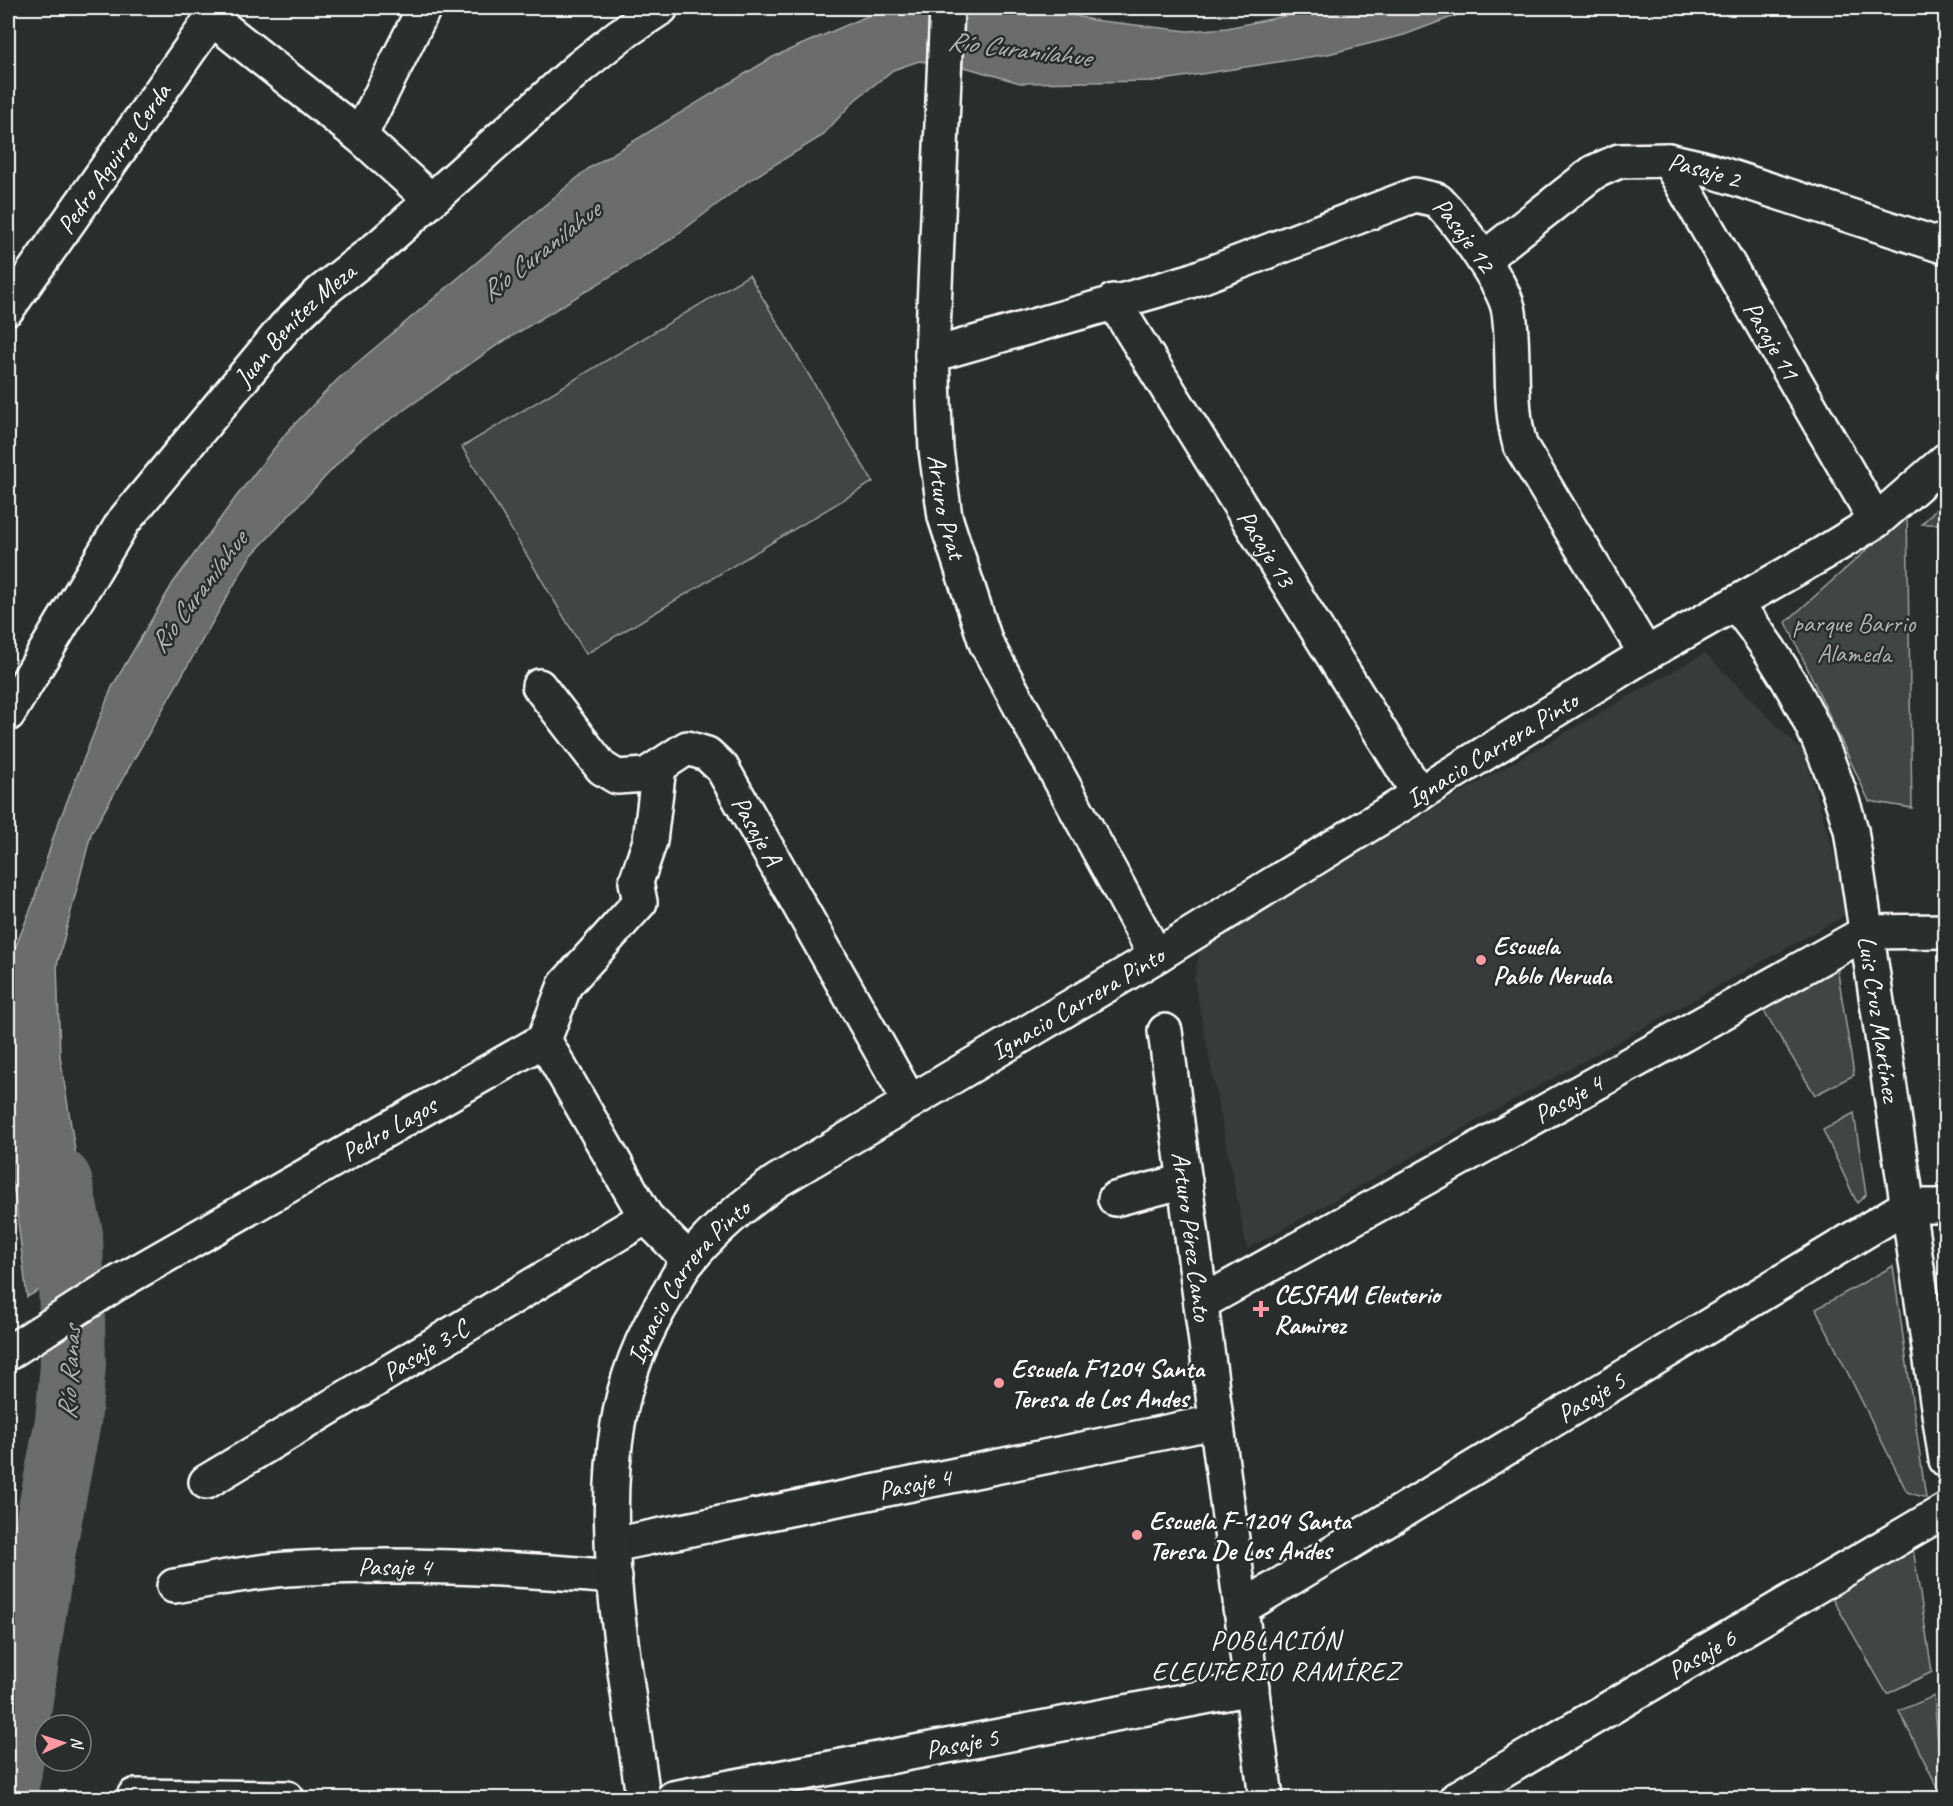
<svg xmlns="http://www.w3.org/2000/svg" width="1953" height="1806" font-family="Caveat,sans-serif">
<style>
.built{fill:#373a3b}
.green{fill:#414445;stroke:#a0a2a2;stroke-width:1.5}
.water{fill:#6a6c6d;stroke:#a6a7a7;stroke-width:1.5}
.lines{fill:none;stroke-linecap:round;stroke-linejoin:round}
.river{stroke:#6a6c6d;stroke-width:66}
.minor-casing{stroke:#fff;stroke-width:38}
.minor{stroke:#2a2d2e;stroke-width:33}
.poi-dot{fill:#ff9aa2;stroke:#2a2d2e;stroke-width:2}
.labels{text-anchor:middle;stroke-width:5;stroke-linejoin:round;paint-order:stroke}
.street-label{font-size:26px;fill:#fff;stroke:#2a2d2e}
.park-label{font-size:26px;fill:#b3b4b5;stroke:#2a2d2e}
.poi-label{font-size:26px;font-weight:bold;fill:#fff;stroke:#2a2d2e;text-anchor:start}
.water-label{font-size:27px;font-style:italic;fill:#b4b6b6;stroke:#2a2d2e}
.neighbourhood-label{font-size:27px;letter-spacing:1.5px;fill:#fff;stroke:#2a2d2e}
</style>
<rect width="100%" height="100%" fill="#2a2d2e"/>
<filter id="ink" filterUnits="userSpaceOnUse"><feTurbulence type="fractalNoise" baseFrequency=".0167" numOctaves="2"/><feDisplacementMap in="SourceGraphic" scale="12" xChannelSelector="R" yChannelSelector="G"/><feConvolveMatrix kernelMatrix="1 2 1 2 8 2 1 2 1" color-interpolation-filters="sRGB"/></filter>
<g filter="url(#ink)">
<path class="built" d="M1705 653 1804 753 1851 912 1247 1249 1194 980 1202 940Z"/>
<g class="green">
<path d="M749 275 873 482 586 654 462 447Z"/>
<path d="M1945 499V524H1922Z"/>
<path d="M1907 514 1912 808 1869 801 1786 622Z"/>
<path d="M1837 967 1854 1075 1815 1095 1761 1006Z"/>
<path d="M1854 1113 1866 1195 1857 1203 1823 1130Z"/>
<path d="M1893 1266 1926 1498 1907 1492 1816 1309Z"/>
<path d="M1913 1548 1932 1672 1887 1694 1829 1592Z"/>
<path d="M1934 1696 1943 1798 1899 1711Z"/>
</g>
<path class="water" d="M903 8H1046L1092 20 1188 31 1227 28 1324 8H1476L1404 35 1328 54 1157 81 1020 83 968 68 919 61 893 70 855 100 822 136 748 181 670 240 496 346 358 442 250 557 91 834 57 965 60 1056 81 1188 86 1263 27 1297 15 1196 8 1167V966L33 903 55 832 112 687 173 583 236 497 287 432 338 379 589 168 773 57 879 11Z"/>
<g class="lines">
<path class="river" d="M8 1777 43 1550 68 1421 73 1365 70 1234 59 1181"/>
<g class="minor-casing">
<g id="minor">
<path id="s1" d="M947 8 932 355 936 450 945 517 986 643 1156 956"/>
<path d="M211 18 360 136 431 200"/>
<path d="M360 136 424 8"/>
<path id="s2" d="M1668 160 1876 521"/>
<path id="s3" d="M1483 259 1594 172 1619 161 1668 160 1703 168 1946 247"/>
<path id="s4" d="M1113 301 1419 794"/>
<path id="s5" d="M8 308 219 8"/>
<path id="s6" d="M932 355 1190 281 1415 195 1437 200C1457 220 1505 285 1509 312 1515 356 1508 402 1520 445L1646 654"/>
<path id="s7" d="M1736 604C1791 673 1827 745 1851 830L1946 1460"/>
<path id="s8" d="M539 686 602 768 617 777 646 775 687 748 707 754 722 768 910 1102"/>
<path id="s9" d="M8 714 123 522 285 327 320 293 381 245 580 67 620 35 661 8"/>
<path id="s10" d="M1165 1031 1266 1798"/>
<path d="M544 1040 565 985 640 902 636 882 650 841 659 767"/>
<path d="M544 1040 646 1217 689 1260"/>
<path d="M1115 1199 1185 1181"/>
<path id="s11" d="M1201 1303 1867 932 1946 931"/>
<path id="s12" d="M8 1353 114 1285 544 1040"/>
<path id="s13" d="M206 1482 646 1217"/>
<path id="s14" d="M613 1545 1215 1422"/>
<path id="s15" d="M174 1586C211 1580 249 1572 287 1569 396 1562 506 1568 615 1577"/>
<path id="s16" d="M1240 1609 1907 1206H1946"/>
<path d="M134 1796 287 1798"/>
<path id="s17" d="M643 1798C628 1680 598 1543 618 1424 625 1378 644 1333 668 1294 675 1282 681 1269 690 1259 715 1228 745 1204 777 1181L1156 956 1646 654 1822 554 1876 521 1946 460"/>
<path id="s18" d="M673 1798 1252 1688"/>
<path id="s19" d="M1457 1798 1946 1510"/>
</g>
</g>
<use href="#minor" class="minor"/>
</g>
</g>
<g class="poi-dot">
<circle cx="1481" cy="960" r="6"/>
<path d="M1258 1300h6v6h6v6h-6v6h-6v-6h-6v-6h6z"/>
<circle cx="999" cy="1383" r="6"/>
<circle cx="1137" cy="1535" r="6"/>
</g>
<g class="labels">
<g class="street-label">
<text dy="9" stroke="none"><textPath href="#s5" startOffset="183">Pedro Aguirre Cerda</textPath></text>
<text dy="9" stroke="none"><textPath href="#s3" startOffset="255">Pasaje 2</textPath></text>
<text dy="9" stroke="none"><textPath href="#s6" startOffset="576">Pasaje 12</textPath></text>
<text dy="9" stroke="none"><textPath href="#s9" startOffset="486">Juan Benítez Meza</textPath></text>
<text dy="9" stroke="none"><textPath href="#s2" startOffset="208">Pasaje 11</textPath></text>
<text dy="9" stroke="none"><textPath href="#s1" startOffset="500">Arturo Prat</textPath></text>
<text dy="9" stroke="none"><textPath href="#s4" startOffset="291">Pasaje 13</textPath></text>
<text dy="9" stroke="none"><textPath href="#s17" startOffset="1510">Ignacio Carrera Pinto</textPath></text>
<text dy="9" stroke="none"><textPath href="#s8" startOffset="312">Pasaje A</textPath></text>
<text dy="9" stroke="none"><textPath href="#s17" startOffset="1024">Ignacio Carrera Pinto</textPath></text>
<text dy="9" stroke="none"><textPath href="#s7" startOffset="446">Luis Cruz Martínez</textPath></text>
<text dy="9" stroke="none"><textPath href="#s11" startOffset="420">Pasaje 4</textPath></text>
<text dy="9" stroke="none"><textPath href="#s12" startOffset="442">Pedro Lagos</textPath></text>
<text dy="9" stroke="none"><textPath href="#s10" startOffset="207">Arturo Pérez Canto</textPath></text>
<text dy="9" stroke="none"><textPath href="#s17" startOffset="538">Ignacio Carrera Pinto</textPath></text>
<text dy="9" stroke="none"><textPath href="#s13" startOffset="256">Pasaje 3-C</textPath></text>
<text dy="9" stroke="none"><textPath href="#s16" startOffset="410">Pasaje 5</textPath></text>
<text dy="9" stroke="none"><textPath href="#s14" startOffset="308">Pasaje 4</textPath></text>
<text dy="9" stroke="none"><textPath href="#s15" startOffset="222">Pasaje 4</textPath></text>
<text dy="9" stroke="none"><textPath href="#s19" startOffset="284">Pasaje 6</textPath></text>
<text dy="9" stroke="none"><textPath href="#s18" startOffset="294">Pasaje 5</textPath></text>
</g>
<g class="park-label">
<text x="1854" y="632">parque Barrio<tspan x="1854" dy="30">Alameda</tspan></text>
</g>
<g class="poi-label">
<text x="1493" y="954">Escuela<tspan x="1493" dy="30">Pablo Neruda</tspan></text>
<text x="1274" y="1303">CESFAM Eleuterio<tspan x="1274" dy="30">Ramirez</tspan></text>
<text x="1011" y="1377">Escuela F1204 Santa<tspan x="1011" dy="30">Teresa de Los Andes</tspan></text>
<text x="1149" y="1529">Escuela F-1204 Santa<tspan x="1149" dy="30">Teresa De Los Andes</tspan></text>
</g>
<g class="water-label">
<text transform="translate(1019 49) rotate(7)" y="9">Río Curanilahue</text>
<text transform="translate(540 251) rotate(-38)" y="9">Río Curanilahue</text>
<text transform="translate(198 592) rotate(-53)" y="9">Río Curanilahue</text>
<text transform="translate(69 1373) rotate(-87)" y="9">Río Ranas</text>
</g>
<g class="neighbourhood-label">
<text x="1276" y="1649">POBLACIÓN<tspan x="1276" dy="31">ELEUTERIO RAMÍREZ</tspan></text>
</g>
</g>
<rect width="1953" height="1806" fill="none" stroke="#2a2d2e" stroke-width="30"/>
<rect x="15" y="15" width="1923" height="1776" fill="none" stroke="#fff" stroke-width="2" filter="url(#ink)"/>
<g transform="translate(63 1743) rotate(87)"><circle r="28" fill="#2a2d2e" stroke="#7f8182" stroke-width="1.5"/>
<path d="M0-4.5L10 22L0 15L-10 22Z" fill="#ff9aa2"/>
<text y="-9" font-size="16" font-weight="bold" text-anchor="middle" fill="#ffffff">N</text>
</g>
</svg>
